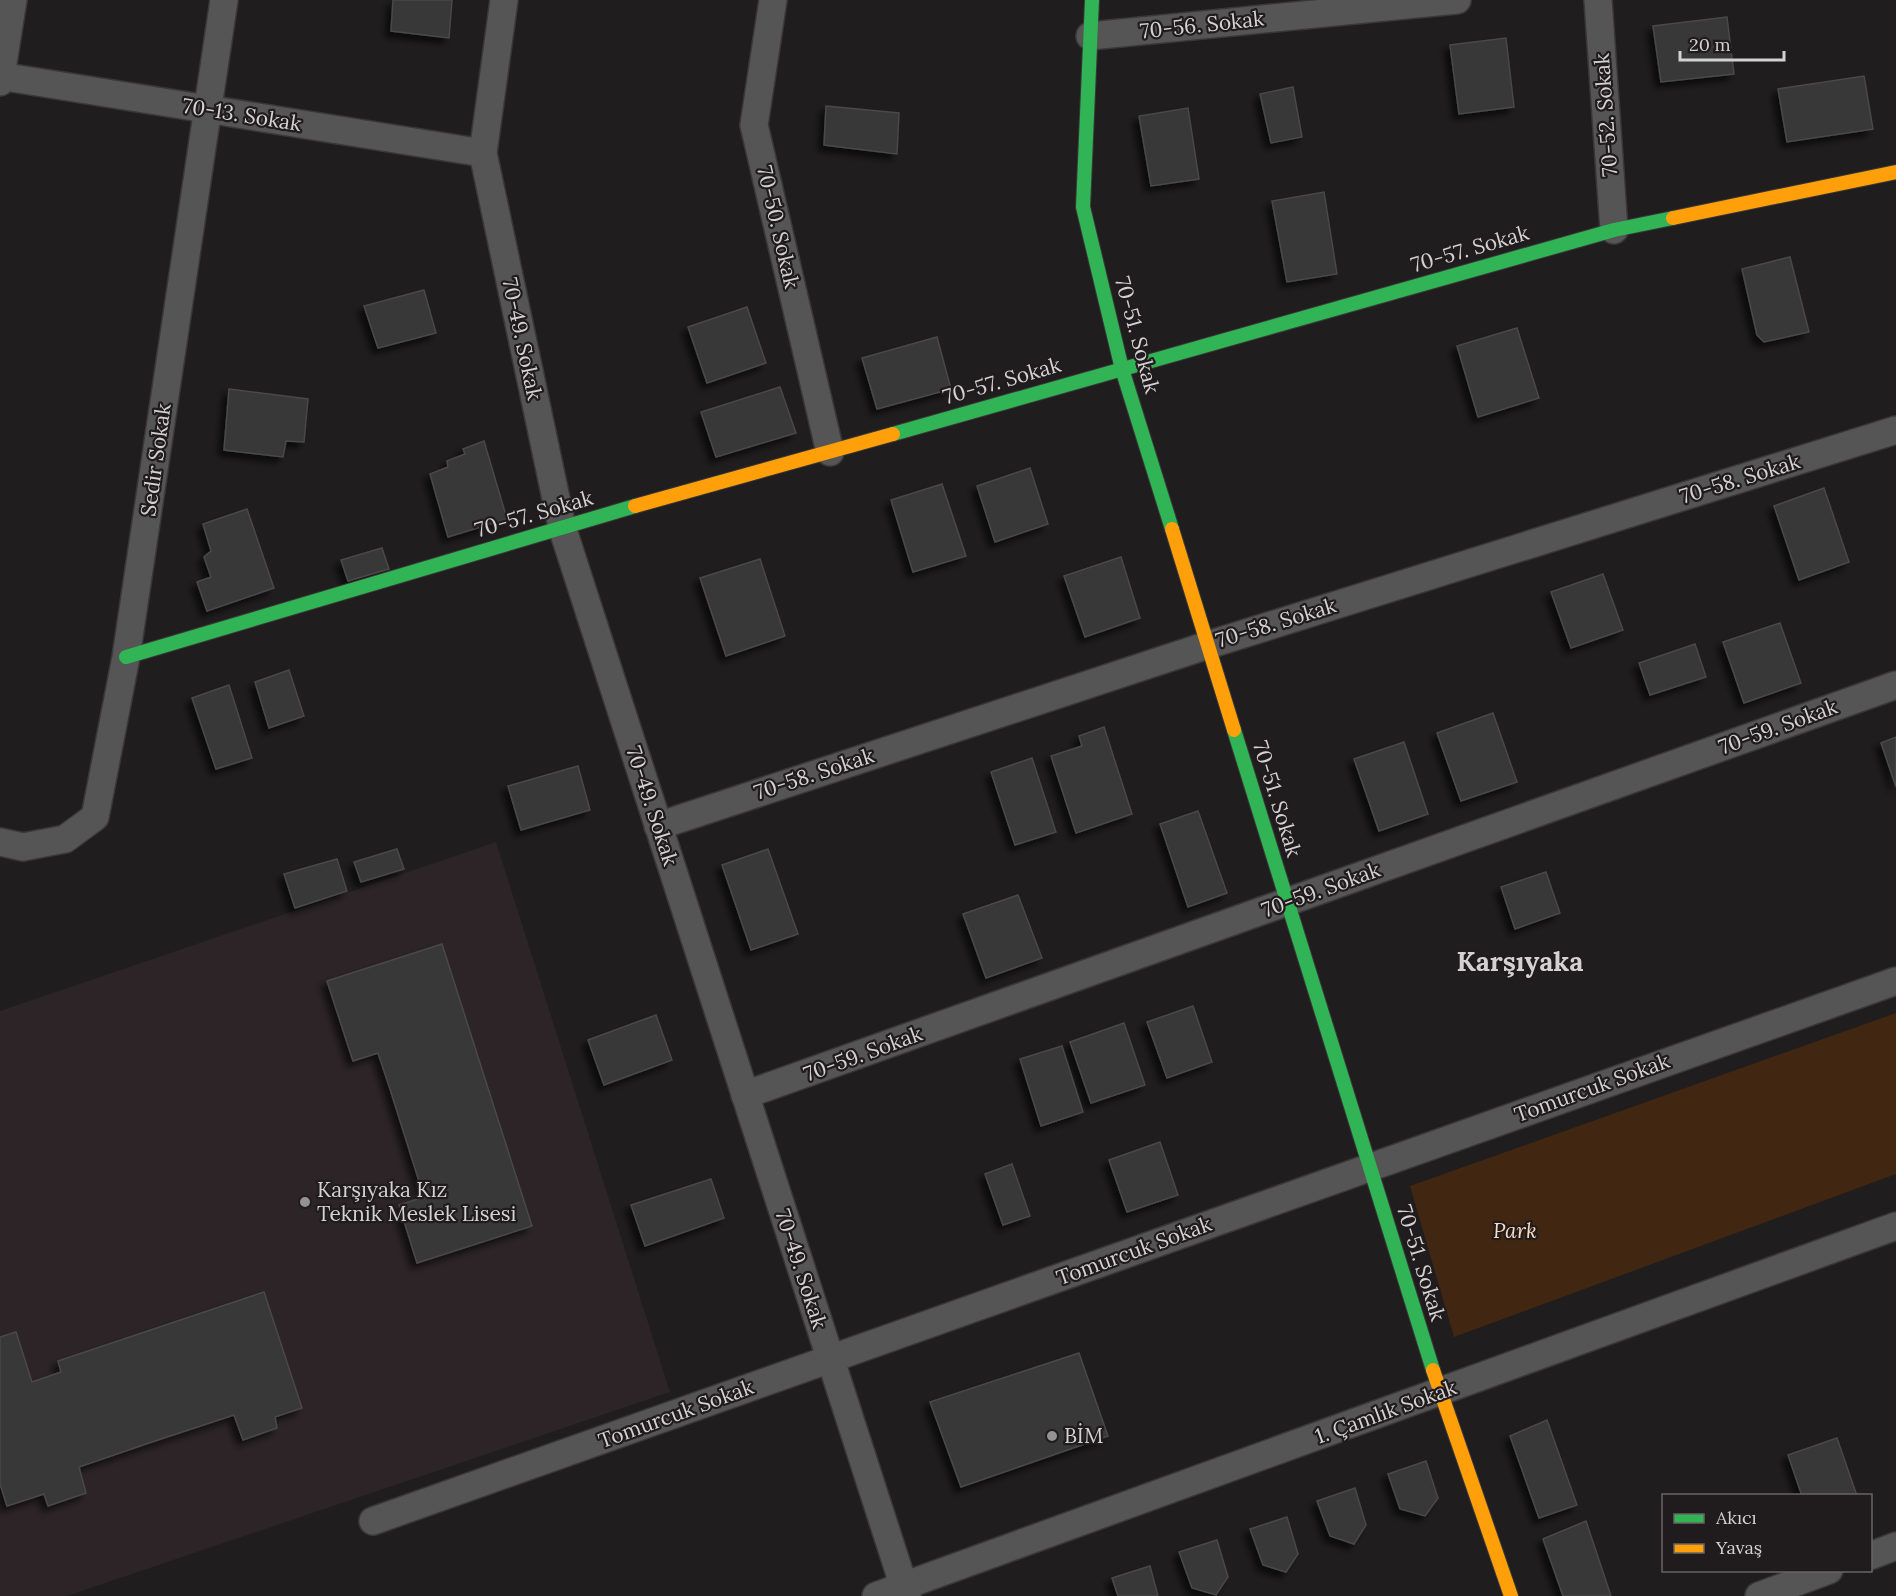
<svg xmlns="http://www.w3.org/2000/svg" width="1896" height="1596" font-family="Lora,serif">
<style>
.built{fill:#2c2426}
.green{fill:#412711}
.building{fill:#383737;stroke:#4a4848;stroke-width:1.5;filter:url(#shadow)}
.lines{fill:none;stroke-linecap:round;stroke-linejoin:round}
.street-casing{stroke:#3a3738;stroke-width:30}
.fast-casing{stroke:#3a3738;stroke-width:16}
.slow-casing{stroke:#3a3738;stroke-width:16}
.street{stroke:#565555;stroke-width:27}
.fast{stroke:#30b455;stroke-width:14}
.slow{stroke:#ff9f0a;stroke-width:14}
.poi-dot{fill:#959293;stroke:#201c1d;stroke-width:2}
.labels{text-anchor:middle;stroke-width:4.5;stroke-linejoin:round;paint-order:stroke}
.street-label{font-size:21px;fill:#d4d1d2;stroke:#201c1d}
.poi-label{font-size:21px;fill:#d4d1d2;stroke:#201c1d;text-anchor:start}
.park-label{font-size:21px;font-style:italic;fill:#fcd8bd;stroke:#201c1d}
.district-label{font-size:27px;font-weight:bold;fill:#d4d1d2;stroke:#201c1d}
</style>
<defs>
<filter id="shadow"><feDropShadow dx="-5.5" dy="5.5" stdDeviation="3" flood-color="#0009"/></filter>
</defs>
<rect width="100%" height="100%" fill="#1f1d1e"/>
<path class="built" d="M496 842 670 1392 67 1596H0V1011Z"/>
<path class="green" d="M1896 1013V1174L1454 1337 1410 1186Z"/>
<g class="building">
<path d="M393 0H452L449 38 391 31Z"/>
<path d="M1727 17 1734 74 1661 82 1653 26Z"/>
<path d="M1506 38 1514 107 1459 114 1450 45Z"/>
<path d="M1864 76 1873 129 1787 142 1778 89Z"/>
<path d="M1293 87 1302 137 1271 143 1260 94Z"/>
<path d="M826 106 899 113 897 154 824 145Z"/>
<path d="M1188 108 1199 179 1151 186 1139 116Z"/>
<path d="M1324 192 1337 274 1287 282 1272 201Z"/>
<path d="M1790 257 1809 332 1764 342 1757 335 1742 269Z"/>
<path d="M424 290 436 333 378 348 364 306Z"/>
<path d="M747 307 766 363 707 383 688 327Z"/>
<path d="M1517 328 1539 398 1478 417 1457 346Z"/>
<path d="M937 337 951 389 877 409 862 358Z"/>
<path d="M780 387 796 433 716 457 701 412Z"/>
<path d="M229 389 308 399 304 442 286 441 283 457 224 450Z"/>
<path d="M484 441 507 519 448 537 430 474 448 467 447 461 465 454 463 449Z"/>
<path d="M1030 468 1048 524 995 542 977 486Z"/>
<path d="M942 484 966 556 913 572 891 500Z"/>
<path d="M1824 488 1849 562 1799 580 1774 506Z"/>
<path d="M247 509 274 588 207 611 197 582 211 577 204 557 211 551 203 524Z"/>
<path d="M382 548 389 569 348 581 341 560Z"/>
<path d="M1121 557 1140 618 1085 637 1064 576Z"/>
<path d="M760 559 785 636 726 656 700 578Z"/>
<path d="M1603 574 1623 630 1571 648 1551 592Z"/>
<path d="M1780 623 1801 683 1744 703 1723 642Z"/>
<path d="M1695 644 1706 677 1650 695 1639 663Z"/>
<path d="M289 670 304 716 269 728 255 682Z"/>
<path d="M229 685 252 758 216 769 192 698Z"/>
<path d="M1493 713 1517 782 1461 801 1437 733Z"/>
<path d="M1104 727 1132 814 1076 833 1051 756 1082 746 1079 736Z"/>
<path d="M1896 737V787L1881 743Z"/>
<path d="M1404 742 1428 814 1379 831 1354 759Z"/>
<path d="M1032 758 1056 832 1015 845 991 772Z"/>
<path d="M578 766 590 810 521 830 508 786Z"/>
<path d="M1198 811 1227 893 1188 907 1160 824Z"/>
<path d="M397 849 404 869 361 882 354 862Z"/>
<path d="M768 849 798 934 751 950 722 865Z"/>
<path d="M337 859 347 891 295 908 284 874Z"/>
<path d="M1546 872 1560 913 1515 929 1501 887Z"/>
<path d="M1018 895 1042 958 986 978 963 914Z"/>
<path d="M442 944 532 1226 417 1263 399 1205 424 1197 390 1089 378 1053 353 1061 327 981Z"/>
<path d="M1193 1006 1212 1062 1167 1078 1147 1022Z"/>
<path d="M656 1015 672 1060 604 1085 588 1040Z"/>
<path d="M1124 1023 1145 1085 1091 1103 1070 1042Z"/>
<path d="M1062 1046 1083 1112 1041 1126 1020 1059Z"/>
<path d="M1160 1142 1178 1195 1127 1212 1109 1160Z"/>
<path d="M1012 1164 1030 1216 1003 1225 985 1174Z"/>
<path d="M711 1179 724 1218 645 1246 631 1205Z"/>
<path d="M264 1292 302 1408 275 1417 277 1428 243 1440 234 1415 152 1442 79 1467 86 1493 48 1506 44 1494 7 1506 0 1484V1337L16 1332 32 1382 61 1372 58 1361Z"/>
<path d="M1079 1353 1108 1436 961 1487 930 1402Z"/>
<path d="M1547 1420 1577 1505 1539 1518 1510 1436Z"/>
<path d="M1837 1438 1857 1496H1802L1788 1455Z"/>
<path d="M1426 1461 1438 1498 1425 1516 1400 1509 1388 1474Z"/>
<path d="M1355 1488 1366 1525 1354 1544 1330 1536 1317 1501Z"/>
<path d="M1287 1517 1298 1554 1286 1572 1263 1565 1250 1529Z"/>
<path d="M1586 1521 1611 1596H1563L1543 1539Z"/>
<path d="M1217 1540 1228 1577 1216 1595 1192 1588 1179 1552Z"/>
<path d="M1150 1566 1158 1596H1118L1112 1578Z"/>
</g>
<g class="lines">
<g class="street-casing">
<g id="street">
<path d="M504 0 483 153 562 527 907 1596"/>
<path d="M773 0 754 125 830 452"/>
<path d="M1598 0 1614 230"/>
<path d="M1090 36 1457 0"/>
<path d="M0 76 483 153"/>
<path d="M0 82 13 0"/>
<path d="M658 826 1208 645 1896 430"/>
<path d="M0 842 23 847 65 839 95 817 126 657 224 0"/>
<path d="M745 1095 1896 685"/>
<path d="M373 1521 1896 981"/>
<path d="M1870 1556 1896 1546"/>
<path d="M876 1596 1896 1226"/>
<path d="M1759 1596 1829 1570"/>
</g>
</g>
<g class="fast-casing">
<g id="fast">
<path d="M1092 0 1083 207 1122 369 1172 529"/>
<path d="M893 434 1614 230 1673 218"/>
<path d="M126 657 635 506"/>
<path d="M1234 730 1433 1370"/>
</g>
</g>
<g class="slow-casing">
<g id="slow">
<path d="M1673 218 1896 172"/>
<path d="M635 506 893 434"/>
<path d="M1172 529 1234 730"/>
<path d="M1433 1370 1511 1596"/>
</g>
</g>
<use href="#street" class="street"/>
<use href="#fast" class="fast"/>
<use href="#slow" class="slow"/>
</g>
<g class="poi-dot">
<circle cx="305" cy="1202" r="6"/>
<circle cx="1052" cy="1436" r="6"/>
</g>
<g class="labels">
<g class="street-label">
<text transform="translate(1202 25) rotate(-6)" y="7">70-56. Sokak</text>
<text transform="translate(242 115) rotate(9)" y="7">70-13. Sokak</text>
<text transform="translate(1606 115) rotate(-94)" y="7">70-52. Sokak</text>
<text transform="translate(778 227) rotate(77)" y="7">70-50. Sokak</text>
<text transform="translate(1470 249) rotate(-16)" y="7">70-57. Sokak</text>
<text transform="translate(1137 335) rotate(75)" y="7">70-51. Sokak</text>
<text transform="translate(522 339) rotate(78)" y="7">70-49. Sokak</text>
<text transform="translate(1002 381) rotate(-16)" y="7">70-57. Sokak</text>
<text transform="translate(156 460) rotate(-82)" y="7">Sedir Sokak</text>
<text transform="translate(1740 479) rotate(-17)" y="7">70-58. Sokak</text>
<text transform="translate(534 514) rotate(-16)" y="7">70-57. Sokak</text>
<text transform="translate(1276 623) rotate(-17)" y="7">70-58. Sokak</text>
<text transform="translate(1778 727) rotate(-20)" y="7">70-59. Sokak</text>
<text transform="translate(814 774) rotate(-18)" y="7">70-58. Sokak</text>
<text transform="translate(1277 799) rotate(73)" y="7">70-51. Sokak</text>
<text transform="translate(652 806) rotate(72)" y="7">70-49. Sokak</text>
<text transform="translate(1321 890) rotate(-20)" y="7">70-59. Sokak</text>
<text transform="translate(863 1054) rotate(-20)" y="7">70-59. Sokak</text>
<text transform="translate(1592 1088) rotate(-20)" y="7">Tomurcuk Sokak</text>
<text transform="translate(1134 1251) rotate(-20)" y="7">Tomurcuk Sokak</text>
<text transform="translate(1421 1263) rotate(73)" y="7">70-51. Sokak</text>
<text transform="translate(801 1269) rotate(72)" y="7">70-49. Sokak</text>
<text transform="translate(1386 1412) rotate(-20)" y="7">1. Çamlık Sokak</text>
<text transform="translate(676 1414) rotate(-20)" y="7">Tomurcuk Sokak</text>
</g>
<g class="poi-label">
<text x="317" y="1197">Karşıyaka Kız<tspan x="317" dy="24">Teknik Meslek Lisesi</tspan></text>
<text x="1064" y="1443">BİM</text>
</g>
<g class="park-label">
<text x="1515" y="1238">Park</text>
</g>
<g class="district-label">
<text x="1520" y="971">Karşıyaka</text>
</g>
</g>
<rect x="1662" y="1494" width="210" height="78" fill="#201c1d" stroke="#686465" stroke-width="1.5"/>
<rect x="1674" y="1514" width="30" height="9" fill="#30b455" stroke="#686465" stroke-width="1.5"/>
<text x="1716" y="1524" font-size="18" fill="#d4d1d2">Akıcı</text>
<rect x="1674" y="1544" width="30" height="9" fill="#ff9f0a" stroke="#686465" stroke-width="1.5"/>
<text x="1716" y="1554" font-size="18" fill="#d4d1d2">Yavaş</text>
<path d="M1680 51v9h104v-9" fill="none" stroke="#d4d1d2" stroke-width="3"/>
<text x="1689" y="51" font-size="18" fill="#d4d1d2" stroke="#201c1d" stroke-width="4.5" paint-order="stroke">20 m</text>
</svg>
